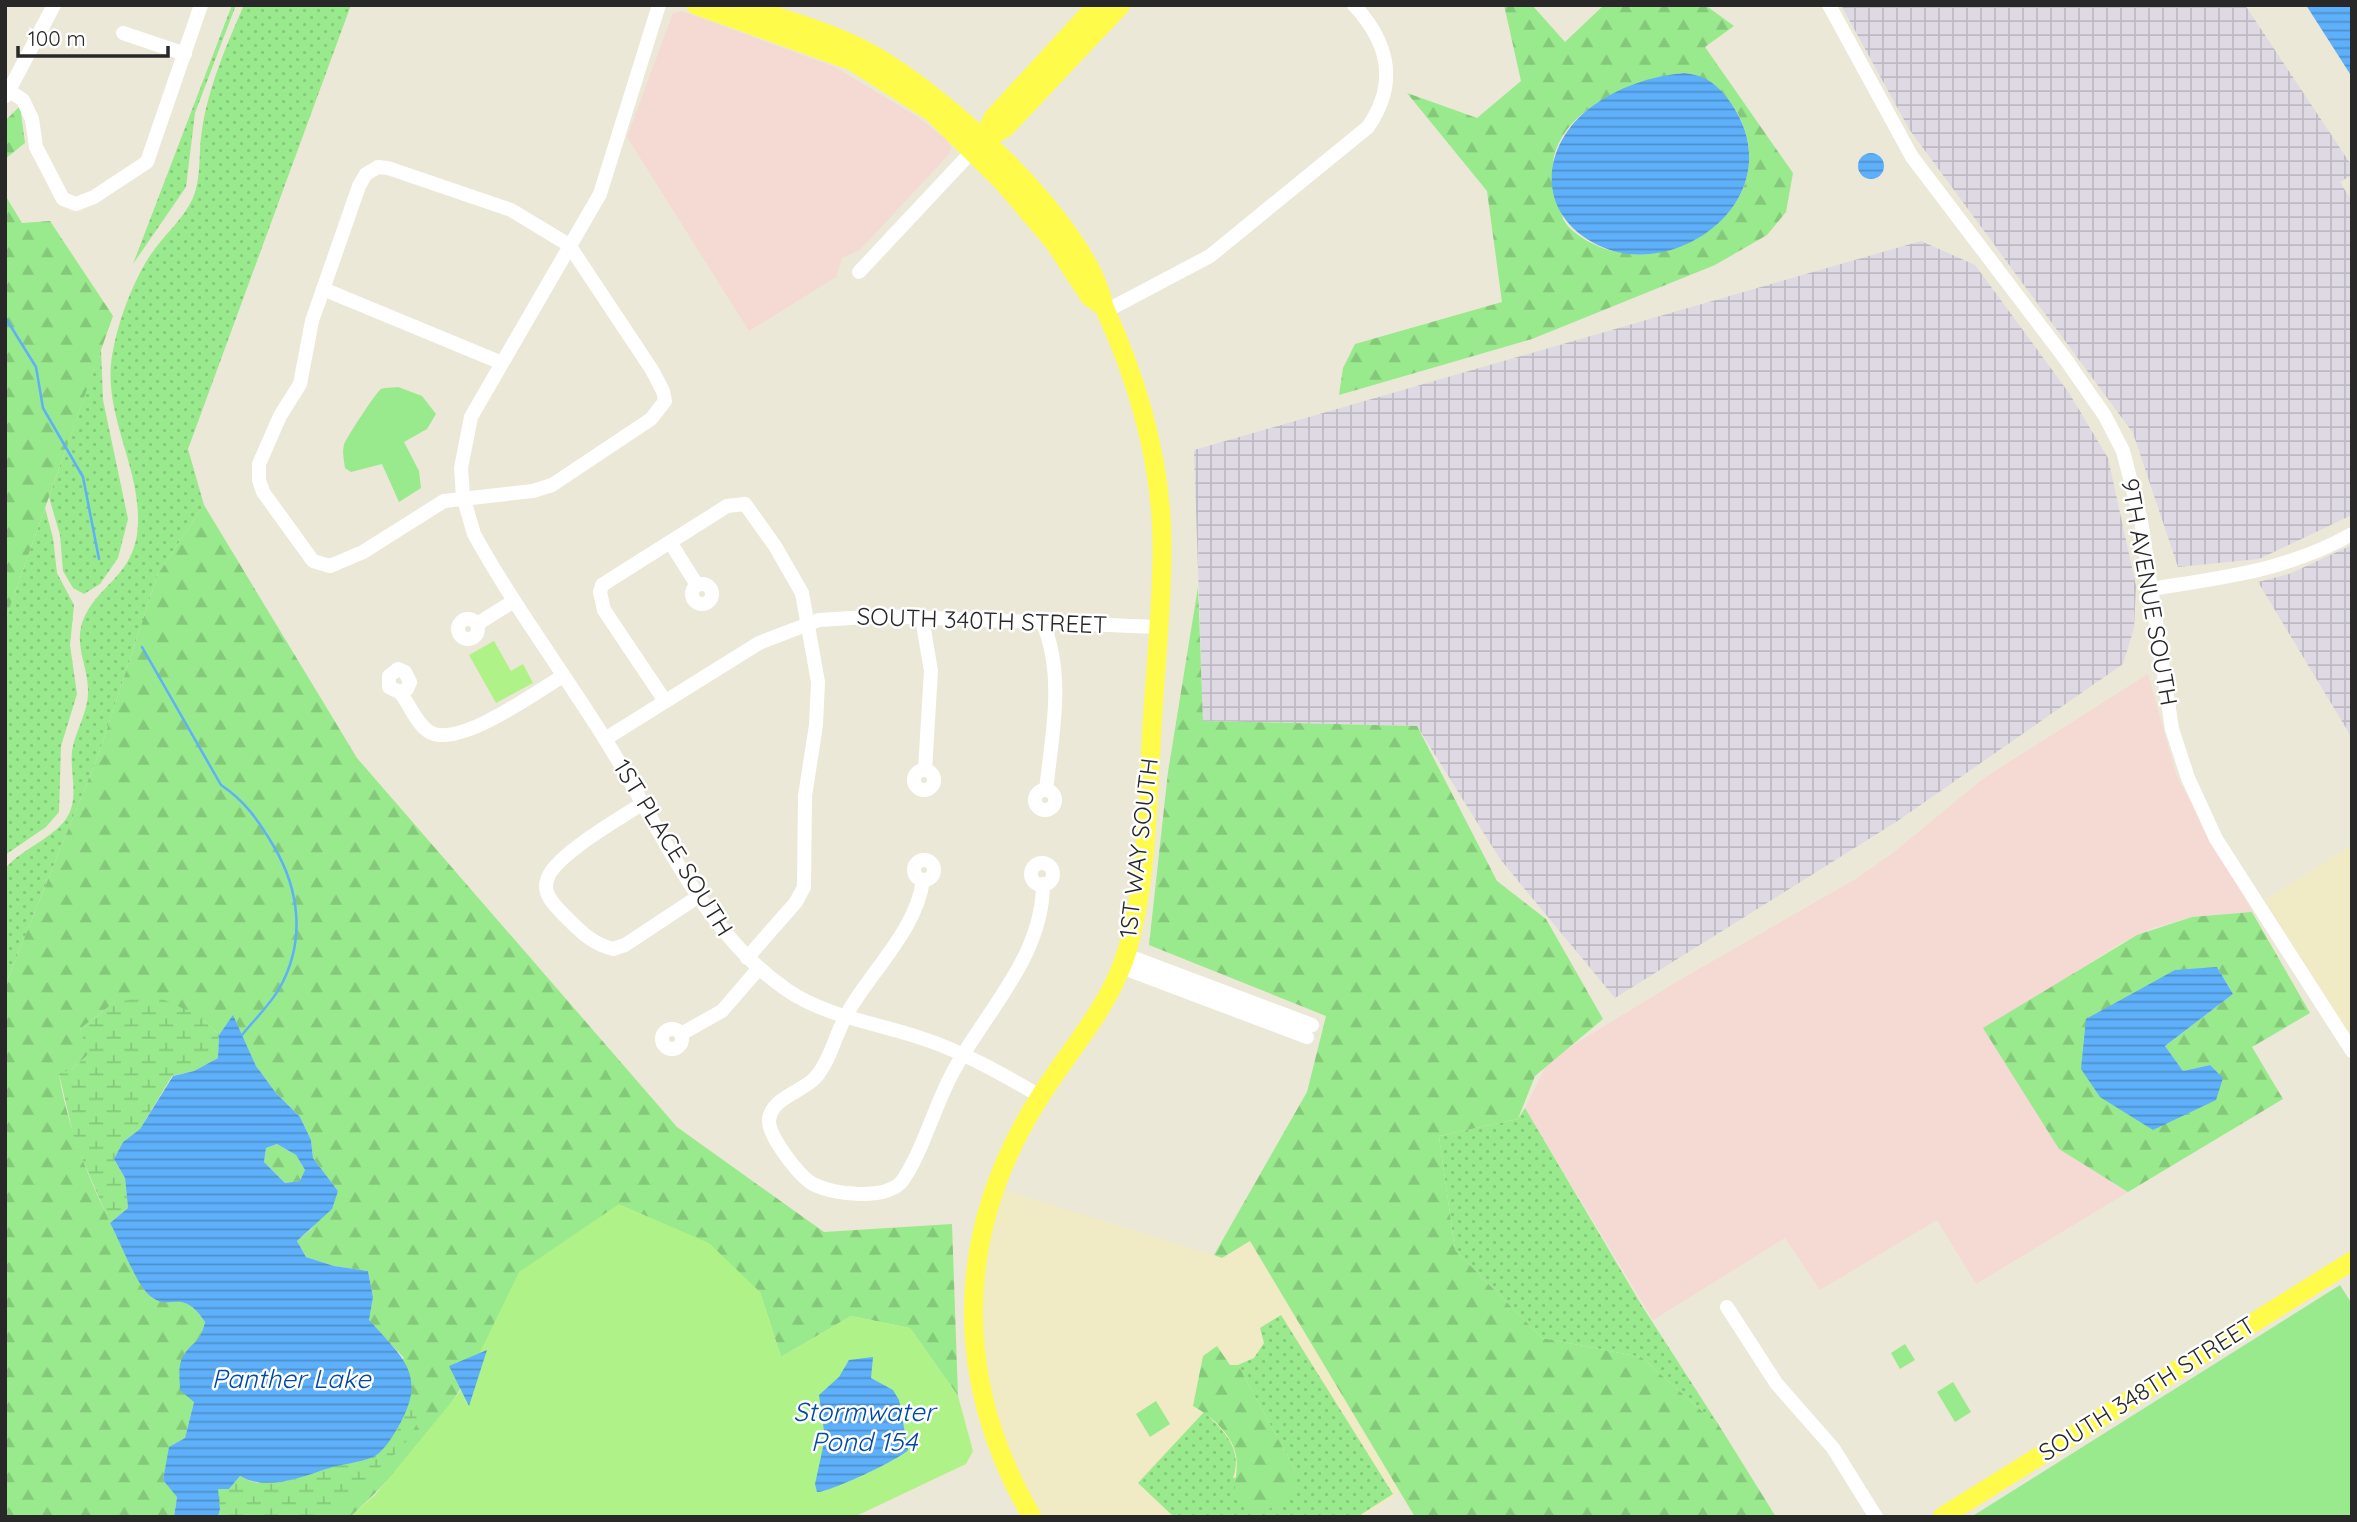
<svg xmlns="http://www.w3.org/2000/svg" width="2357" height="1522" font-family="Quicksand,sans-serif">
<style>
.industrial{fill:url(#industrial-grid)}
.education{fill:#f0ebc4}
.medical{fill:#f5d9d3}
.grass{fill:url(#grass-dots)}
.forest{fill:url(#forest-firs);fill-rule:evenodd}
.wetland{fill:url(#wetland-marsh)}
.park{fill:#99e98d}
.pitch{fill:#aff288}
.water{fill:url(#water-rules);fill-rule:evenodd}
.lines{fill:none;stroke-linecap:round;stroke-linejoin:round}
.stream{stroke:#5eb0fb;stroke-width:2.5}
.minor{stroke:#fff;stroke-width:14}
.major{stroke:#fffb4a;stroke-width:19}
.labels{text-anchor:middle;stroke-width:5;stroke-linejoin:round;paint-order:stroke}
.street-label{font-size:24px;fill:#282828;stroke:#fff}
.water-label{font-size:26px;font-style:italic;fill:#0049a4;stroke:#fff}
</style>
<defs>
<pattern id="industrial-grid" width="8" height="8" patternUnits="userSpaceOnUse" patternTransform="scale(1.75)"><rect width="8" height="8" fill="#ded9e3"/><path d="M0 4h8M4 0v8" fill="none" stroke="#bebac3"/></pattern>
<pattern id="grass-dots" width="8" height="8" patternUnits="userSpaceOnUse" patternTransform="scale(1.75)"><rect width="8" height="8" fill="#99e98d"/><path d="M2 2h.1M6 6h.1" fill="none" stroke="#84c87a" stroke-width="1.8" stroke-linecap="round"/></pattern>
<pattern id="forest-firs" width="22" height="20" patternUnits="userSpaceOnUse" patternTransform="scale(1.75)"><rect width="22" height="20" fill="#99e98d"/><path d="M5 1l3.5 6h-7zM16 11l3.5 6h-7z" fill="#84c87a"/></pattern>
<pattern id="wetland-marsh" width="20" height="14" patternUnits="userSpaceOnUse" patternTransform="scale(1.75)"><rect width="20" height="14" fill="#99e98d"/><path d="M1 5h8M5 5V1M11 12h8M15 12V8" fill="none" stroke="#84c87a"/></pattern>
<pattern id="water-rules" width="6" height="5" patternUnits="userSpaceOnUse" patternTransform="scale(1.75)"><rect width="6" height="5" fill="#5eb0fb"/><path d="M0 2.5h6" fill="none" stroke="#4e8fcb"/></pattern>
</defs>
<rect width="100%" height="100%" fill="#ece8d7"/>
<g class="industrial">
<path d="M1841 5H2245L2352 166V175L2340 182 2352 201V515L2259 559 2178 567 2133 433 1909 129Z"/>
<path d="M1921 241 1975 265 2069 393 2108 458 2136 586 2134 628 2123 664 1896 822 1615 998 1500 859 1417 726 1203 721 1194 450Z"/>
<path d="M2352 545V738L2258 582 2289 574Z"/>
</g>
<g class="education">
<path d="M2352 845V1039L2265 900Z"/>
<path d="M994 1187 1222 1258 1250 1240 1400 1493 1362 1517H1032L977 1363Z"/>
</g>
<g class="medical">
<path d="M682 11 835 67 918 117 947 140 951 147 949 154 860 250 842 258 836 277 749 331 627 137 673 13Z"/>
<path d="M2148 674 2177 777 2253 912 2192 917 2153 928 2119 944 2074 973 2059 1149 2128 1192 1976 1284 1937 1220 1820 1290 1785 1238 1653 1320 1525 1108 1549 1060 1678 981 1854 880 1893 853 1984 778Z"/>
</g>
<g class="grass">
<path d="M232 5H236L195 113 186 187 133 264Z"/>
<path d="M244 5H351L188 449 204 505 158 574 99 753 5 986V869C22 847 62 836 71 809 77 791 70 770 72 751 75 731 89 711 88 690 88 669 76 648 81 627 93 583 139 579 138 518 138 463 103 412 112 356 117 325 130 289 146 262 159 239 182 222 193 198 202 176 198 153 202 130 208 88 227 44 244 5Z"/>
<path d="M101 349 103 400 128 519 118 558 100 584 84 594 73 588 63 571 60 535 49 497Z"/>
<path d="M45 508 53 538 57 573 74 605 70 645 77 694 61 746 59 812 46 827 5 855V621Z"/>
<path d="M1525 1108 1642 1306 1720 1427 1641 1357 1542 1338 1455 1250 1439 1136 1518 1119Z"/>
<path d="M1281 1315 1393 1494 1357 1517H1174L1138 1483 1204 1412C1225 1432 1243 1449 1233 1478L1295 1470 1238 1365 1254 1358 1264 1343 1260 1328Z"/>
</g>
<g class="forest">
<path d="M1504 5H1532L1565 42 1604 5H1705L1734 26 1705 47 1793 173 1786 212 1767 235 1715 265 1532 339 1339 395 1343 368 1355 344 1502 302 1487 191 1407 93 1477 118 1521 81ZM1684 73C1701 74 1708 82 1720 92 1736 105 1744 123 1748 142 1760 216 1680 263 1614 251 1599 249 1573 235 1565 222 1561 217 1561 207 1560 201 1558 190 1552 175 1553 164 1559 108 1637 78 1684 73Z"/>
<path d="M20 106 25 143 5 159V121Z"/>
<path d="M5 195 22 223 50 221 113 316 5 621Z"/>
<path d="M204 505 357 758 677 1127 824 1232 952 1224 958 1396 910 1328 851 1316 781 1357 760 1292 475 1364C449 1414 393 1479 350 1517H218L404 1358 368 1320 373 1297 368 1271 334 1266 306 1257 297 1241 311 1229 338 1191 313 1158 311 1140 300 1117 276 1093 256 1066 233 1016 219 1035 199 1016 115 1002 80 1029 89 1054 72 1069 59 1075C70 1140 97 1197 127 1256 133 1267 139 1284 148 1294 165 1313 180 1284 205 1322L200 1341 184 1355 194 1402 185 1438 170 1447 163 1480 177 1496 174 1517H5V986L99 753 158 574Z"/>
<path d="M1198 587 1203 721 1417 726 1497 881 1546 919 1603 1019 1535 1076 1518 1119 1439 1136 1455 1250 1542 1338 1641 1357 1720 1427 1776 1517H1415L1250 1241 1222 1258 1214 1255 1307 1092 1326 1016 1149 945 1168 772Z"/>
<path d="M2252 912 2310 1013 2252 1047 2283 1099 2128 1192 2059 1149 1983 1028 2137 935 2192 917ZM2217 967 2233 994 2165 1046 2183 1071 2210 1065 2100 1097Z"/>
<path d="M277 1144 296 1155 305 1170 301 1181 285 1183 264 1162 266 1148Z"/>
<path d="M1217 1346 1230 1365H1238L1295 1470C1296 1500 1285 1500 1261 1513 1220 1499 1241 1483 1236 1455 1232 1434 1211 1416 1193 1406L1203 1356Z"/>
</g>
<g class="wetland">
<path d="M156 996 199 1016 219 1035 218 1058 194 1071 172 1076 140 1129 123 1142 114 1159 125 1178 128 1208 110 1223 75 1142 59 1074 72 1069 88 1055 80 1029 115 1002Z"/>
<path d="M414 1392 417 1424 403 1447 322 1517H218L220 1509 217 1489H229L240 1476C267 1494 304 1475 333 1467 345 1463 365 1463 376 1457 392 1446 409 1410 414 1392Z"/>
</g>
<g class="park">
<path d="M398 387 422 396 436 414 427 429 404 442 419 471 421 488 399 502 382 464 351 472 345 468C344 460 342 452 344 445 345 440 377 391 381 389 385 387 393 388 398 387Z"/>
<path d="M2340 1285 2352 1304V1517H1971Z"/>
<path d="M1905 1344 1915 1360 1900 1369 1891 1353Z"/>
<path d="M1953 1382 1971 1412 1955 1422 1937 1392Z"/>
<path d="M1156 1401 1170 1424 1150 1437 1136 1414Z"/>
</g>
<g class="pitch">
<path d="M494 641 511 671 523 664 533 683 496 703 469 655Z"/>
<path d="M619 1204 709 1243 760 1292 781 1357 851 1316 910 1328 958 1396 973 1451 966 1464 854 1517H350L375 1495 462 1389 519 1272Z"/>
</g>
<g class="water">
<path d="M2306 5H2352V77Z"/>
<path d="M1684 73C1706 75 1718 85 1731 103 1796 198 1672 288 1592 242 1535 210 1542 144 1591 107 1618 87 1651 76 1684 73Z"/>
<circle cx="1871" cy="166" r="13"/>
<path d="M2217 967 2233 994 2165 1046 2183 1071 2210 1065 2223 1078 2216 1100 2153 1130 2100 1097 2081 1069 2086 1019 2175 970Z"/>
<path d="M233 1015 256 1066 276 1093 300 1117 311 1140 313 1158 338 1191 332 1209 297 1241 306 1257 334 1266 368 1271 373 1297 369 1320C405 1360 428 1376 397 1429 392 1438 382 1453 373 1457 359 1463 341 1464 326 1469 300 1478 265 1491 240 1476L229 1489H218L220 1509 218 1517H174L177 1497 163 1480 169 1447 185 1438 194 1402 180 1390C180 1379 177 1365 184 1355 194 1339 199 1346 205 1322 181 1286 171 1313 150 1296 136 1284 120 1241 110 1223L128 1208 125 1178 114 1159 123 1142 140 1129 173 1076 194 1071 218 1058 219 1035ZM277 1144 296 1155 305 1170 300 1181 285 1183 264 1162 266 1148Z"/>
<path d="M487 1350 469 1406 449 1366Z"/>
<path d="M873 1357 871 1378 893 1390 899 1400 908 1450C900 1459 831 1492 817 1492L815 1484 825 1438 819 1395 839 1377 849 1360Z"/>
</g>
<g class="lines">
<g class="stream">
<path d="M5 317 36 367 43 408 83 477 99 559"/>
<path d="M142 647 221 785C245 801 258 820 273 845 300 890 306 942 279 989 269 1006 254 1020 242 1035"/>
</g>
<g class="minor">
<path d="M659 5 600 194 471 417 461 468 463 496 474 534C513 605 562 670 605 739 659 825 702 932 787 990 826 1017 878 1023 921 1038 964 1052 1002 1074 1040 1096"/>
<path d="M1829 5 1912 157 2064 357 2105 416 2123 451 2141 521 2172 729 2188 778 2216 839 2352 1051"/>
<path d="M123 33 185 54"/>
<path d="M8 90 23 100 32 119 36 147 63 199 76 204 94 197 147 162 201 5"/>
<path d="M6 96 54 5"/>
<path d="M378 167 388 168 511 210 569 245 652 370 663 391 665 401 651 419 552 485 533 491 444 501 363 552 330 566 313 561 263 492 259 480V464L280 416 300 384 312 321 359 186 366 174Z"/>
<path d="M859 272 978 145"/>
<path d="M323 289 502 363"/>
<path d="M1106 311 1210 256 1368 127C1399 82 1388 42 1354 5"/>
<path d="M670 542 697 585"/>
<circle cx="702" cy="594" r="10"/>
<path d="M2151 589C2224 577 2286 571 2352 534"/>
<path d="M922 618 931 671 925 770"/>
<circle cx="468" cy="629" r="10"/>
<path d="M1043 623C1065 677 1052 734 1046 790"/>
<path d="M477 624 514 601"/>
<path d="M400 692 407 689 410 682 405 672 398 669 389 676V687C392 689 396 690 399 692 407 698 414 721 428 731 456 751 536 692 563 676"/>
<path d="M665 701 604 610 600 592 602 585 727 506 745 504 775 546 802 593 818 682 816 725 805 796 804 887 796 902 747 958"/>
<path d="M605 739 759 643 819 620 883 616 1157 627"/>
<circle cx="924" cy="780" r="10"/>
<circle cx="1045" cy="800" r="10"/>
<path d="M643 803C621 818 553 856 547 880 542 894 556 907 565 916 580 931 592 944 613 949L625 945 699 896"/>
<circle cx="924" cy="870" r="10"/>
<circle cx="1042" cy="874" r="11"/>
<path d="M923 880C917 929 872 970 848 1012 836 1032 830 1062 815 1078 802 1092 771 1098 769 1120 768 1136 799 1176 813 1184 834 1195 887 1201 903 1180 924 1148 934 1107 953 1072 985 1012 1043 957 1043 884"/>
<path d="M1126 955 1312 1025"/>
<path d="M1121 967 1307 1037"/>
<circle cx="672" cy="1039" r="10"/>
<path d="M681 1034 722 1011 759 968"/>
<path d="M1727 1307 1776 1383 1833 1448 1876 1517"/>
</g>
<g class="major">
<path d="M696 5 852 61 932 112 1003 182 1054 242 1090 297 1104 307"/>
<path d="M743 5C782 19 825 30 862 49 937 87 1089 223 1104 307 1137 379 1161 461 1162 541 1163 608 1154 677 1151 745 1148 809 1145 899 1124 960 1105 1013 1067 1053 1038 1100 954 1234 952 1380 1032 1517"/>
<path d="M984 139 1005 128 1121 5"/>
<path d="M984 139 993 118 1097 5"/>
<path d="M1942 1517 2352 1261"/>
</g>
</g>
<g class="labels">
<g class="street-label">
<text transform="translate(2149 592) rotate(80)" y="8">9TH AVENUE SOUTH</text>
<text transform="translate(982 621) rotate(2)" y="8">SOUTH 340TH STREET</text>
<text transform="translate(673 848) rotate(58)" y="8">1ST PLACE SOUTH</text>
<text transform="translate(1139 848) rotate(-83)" y="8">1ST WAY SOUTH</text>
<text transform="translate(2147 1389) rotate(-32)" y="8">SOUTH 348TH STREET</text>
</g>
<g class="water-label">
<text x="291" y="1388">Panther Lake</text>
<text x="864" y="1421">Stormwater<tspan x="864" dy="30">Pond 154</tspan></text>
</g>
</g>
<rect width="2357" height="1522" fill="none" stroke="#282828" stroke-width="14"/>
<path d="M18 46v10h150v-10" fill="none" stroke="#282828" stroke-width="3.5"/>
<text x="28" y="46" font-size="21" fill="#282828" stroke="#ffffff" stroke-width="5" paint-order="stroke">100 m</text>
</svg>
